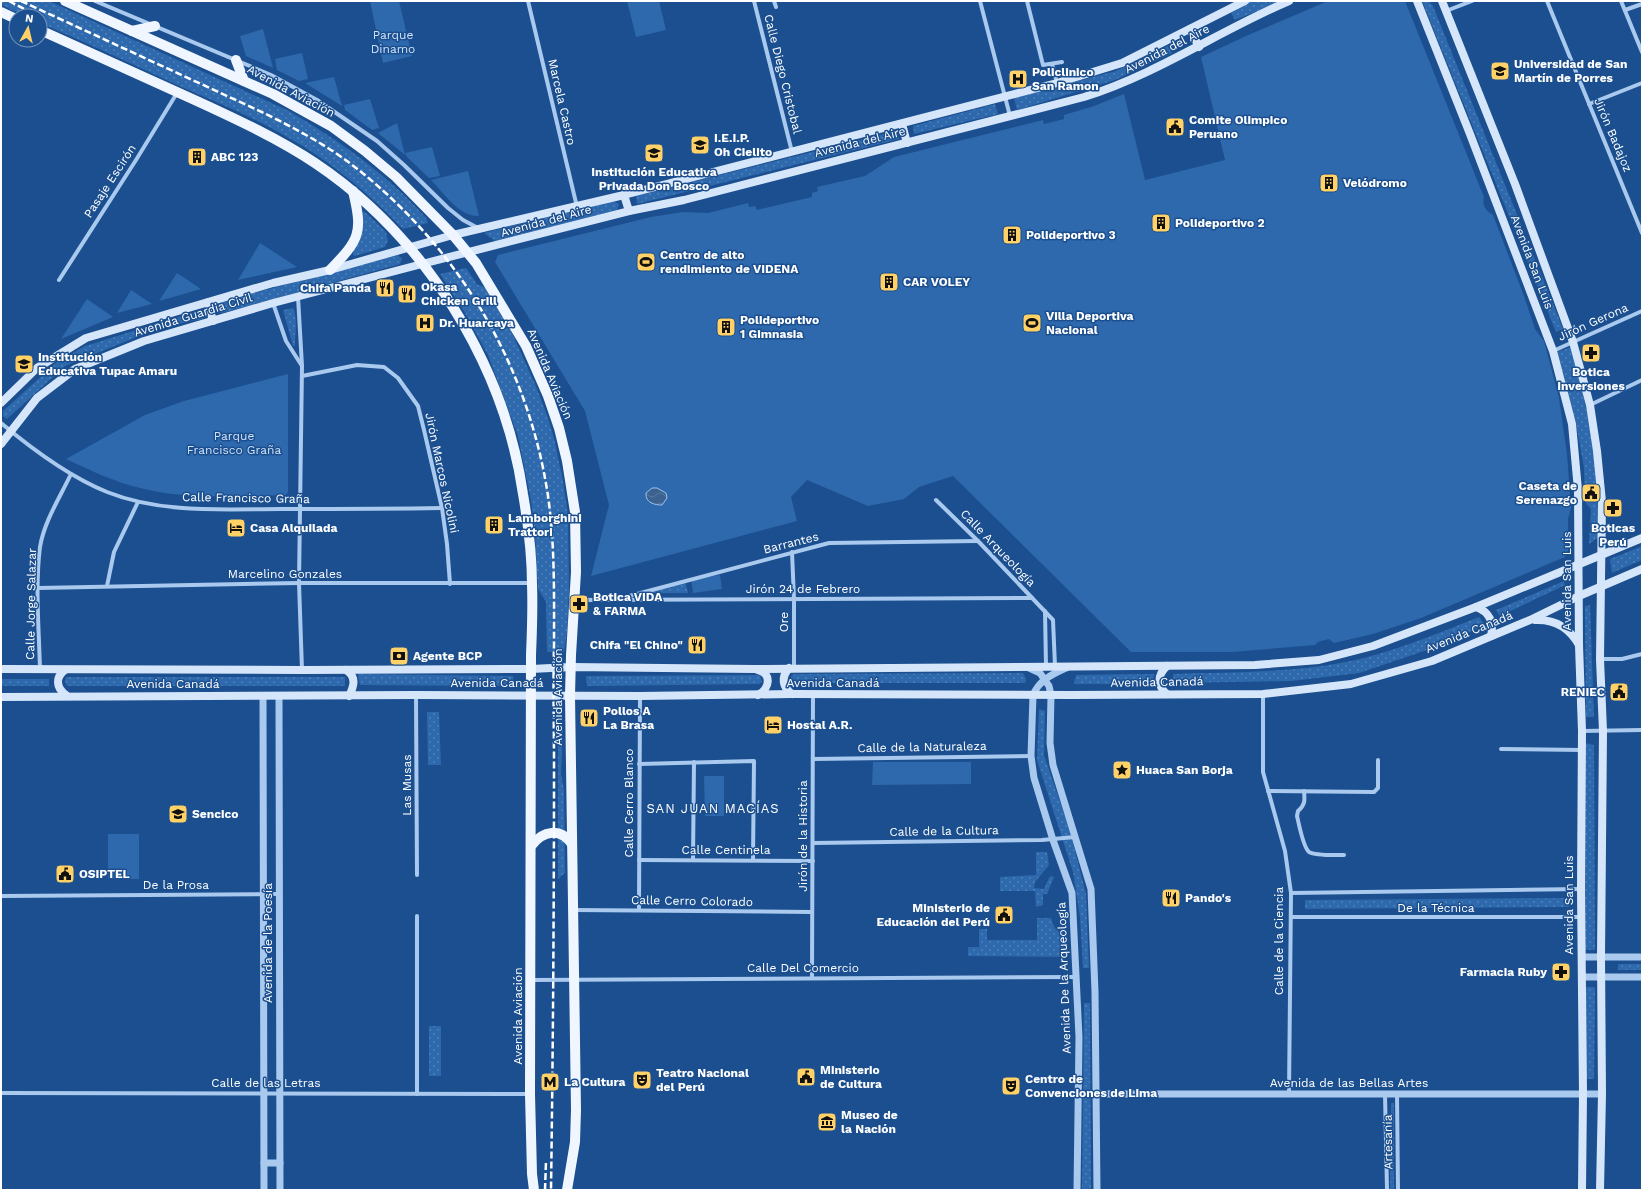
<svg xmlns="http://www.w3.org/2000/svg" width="1643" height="1191" font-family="'Work Sans',sans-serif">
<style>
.grass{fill:url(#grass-dots)}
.park{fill:#2e69ad}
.water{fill:url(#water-waves);stroke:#9cc4f0}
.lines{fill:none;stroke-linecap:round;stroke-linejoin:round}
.minor{stroke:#a9c9ee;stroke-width:4}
.tertiary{stroke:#a9c9ee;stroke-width:7}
.secondary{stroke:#d6e6fa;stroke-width:8}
.primary{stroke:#f0f6ff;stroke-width:10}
.rail{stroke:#fff;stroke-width:2.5;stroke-dasharray:7 3;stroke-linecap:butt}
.labels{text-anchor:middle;stroke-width:3;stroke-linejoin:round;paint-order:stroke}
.park-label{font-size:12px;fill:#cfe3fa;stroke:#1b4f8f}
.street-label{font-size:12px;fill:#fff;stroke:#1b4f8f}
.poi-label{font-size:12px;font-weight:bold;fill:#fff;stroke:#1b4f8f;text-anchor:start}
.neighbourhood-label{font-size:13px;letter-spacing:1px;fill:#fff;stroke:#1b4f8f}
</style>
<defs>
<pattern id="grass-dots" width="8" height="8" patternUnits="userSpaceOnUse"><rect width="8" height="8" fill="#2e69ad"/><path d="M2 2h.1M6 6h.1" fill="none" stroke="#4d80b9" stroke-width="1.8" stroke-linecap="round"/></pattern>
<pattern id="water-waves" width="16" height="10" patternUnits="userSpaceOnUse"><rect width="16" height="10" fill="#3c6290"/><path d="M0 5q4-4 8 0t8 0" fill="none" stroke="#597aa1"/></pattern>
</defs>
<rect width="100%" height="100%" fill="#1b4f8f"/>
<g class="grass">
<path d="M1 1H49L289 111C340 141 387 174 426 218L428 223 403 229C368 193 331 161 287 137 252 116 213 101 175 84 130 63 85 42 40 23V16C24 16 15 13 1 4Z"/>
<path d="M1251 1H1283L1235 20 1231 13Z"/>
<path d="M1422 1H1429L1433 6 1563 329 1556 332Z"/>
<path d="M1168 46 1172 53 1115 80 1017 110 1014 98 1116 71Z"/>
<path d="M995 104 998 114 914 134 913 126Z"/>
<path d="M896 131 899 139 637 204 636 196Z"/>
<path d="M614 201 619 204 617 210 495 241 484 233Z"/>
<path d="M361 212H365L386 232 388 241 385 247 355 256 353 255V252Z"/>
<path d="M398 255 402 259 400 264 222 313 218 312 216 309 217 305 220 302Z"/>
<path d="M466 268 477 284 486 288 506 320 535 384 547 415 554 438 563 481 568 515 569 590 567 632 564 652H547L546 602 538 589 535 534 531 500 518 436 488 355 465 313 440 274Z"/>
<path d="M293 308C298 317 295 335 295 346H293L283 310Z"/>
<path d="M198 311 202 313 203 319 159 328 65 366 7 419 3 416V411L56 363 85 346Z"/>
<path d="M1571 347C1579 381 1590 416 1594 452 1597 481 1598 509 1598 538L1589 544 1591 509 1585 502 1584 468 1576 424 1557 352Z"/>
<path d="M1642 546V560L1612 573 1610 559Z"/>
<path d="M685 581 688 593H645Z"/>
<path d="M1564 581 1565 585 1500 616 1496 610Z"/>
<path d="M1590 605 1594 717H1586L1585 606Z"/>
<path d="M1479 617 1485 625 1442 645 1359 673 1292 681 1174 683 1173 674C1231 672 1290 673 1346 662 1392 653 1436 634 1479 617Z"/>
<path d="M1023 673 1026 679 1025 683H794L791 679V676L794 674Z"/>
<path d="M358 674 513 676 514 686 360 685Z"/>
<path d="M1154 674 1153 684H1074L1076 675Z"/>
<path d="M760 675 762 682 759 684 587 686 586 676Z"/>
<path d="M66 677H345V686H67L65 681Z"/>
<rect x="1" y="679" width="48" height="7"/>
<path d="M1039 709 1045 711 1044 755 1070 831 1086 894 1089 968H1083L1080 917 1073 872 1037 760Z"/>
<path d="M427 712H439L441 765H428Z"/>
<path d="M558 714 563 728 561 774 564 790 565 873 558 879Z"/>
<path d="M1585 743 1594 745 1595 950H1585Z"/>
<path d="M1036 852H1047L1049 865 1035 882 1034 888 1044 889 1050 876 1054 877 1047 894H1043V905L1036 907 1035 891H1000V877L1036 875Z"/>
<path d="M1569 898V907L1305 909V900Z"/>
<path d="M1037 918H1051L1054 927 1066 940V957L968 956V947H979V929H987V940H1037Z"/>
<rect x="1618" y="964" width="24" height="6"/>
<path d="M1585 987H1595L1594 1079H1586Z"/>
<path d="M1084 1003H1090L1091 1190H1082Z"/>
<rect x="429" y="1026" width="12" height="50"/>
<path d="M1391 1103H1394V1190H1390Z"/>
</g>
<g class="park">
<path d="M370 1H399L412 56 383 63Z"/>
<path d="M627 1H659L666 30 636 37Z"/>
<path d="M1328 1H1405L1484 197C1482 206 1485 210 1493 215L1524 296 1535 329 1544 341 1559 398 1567 454 1571 508 1568 519V551L1565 557 1421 618 1373 634 1334 643 1329 639 1318 642 1315 645 1233 652H1131L953 476 919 487 904 499 868 506 807 480 791 497 797 521 591 576 609 505 585 411 495 262 498 255 651 217 683 212 708 213 748 203 749 207 755 206 757 210 812 197V193L818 191 817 187 865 176 894 157 1043 120 1044 124 1064 119V115L1094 106 1124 94 1145 180 1225 160 1201 57 1246 36Z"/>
<path d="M263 29 273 68 246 56 240 36Z"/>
<path d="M302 53 308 79 299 81 277 70 275 59Z"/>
<path d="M334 77 342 106 305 83Z"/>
<path d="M370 99 379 128 372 130 345 110 344 105Z"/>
<path d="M397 123 405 155 378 133Z"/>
<path d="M432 147 440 176 429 178 407 157 405 153Z"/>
<path d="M468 171 479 216C459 217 444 193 431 180Z"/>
<path d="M260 243 297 267 238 280Z"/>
<path d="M177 273 201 289 159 301Z"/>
<path d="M131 290 152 304 117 313Z"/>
<path d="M87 299 113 317 61 339Z"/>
<path d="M288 374V492L286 495C238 496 187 500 140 488 114 482 90 470 66 459L145 415 184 401Z"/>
<path d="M720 575 722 589 693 593 691 579Z"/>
<path d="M873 762H971V784L872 785Z"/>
<path d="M704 776H724V816H705Z"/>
<rect x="108" y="834" width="31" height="45"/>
</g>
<path class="water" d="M652 488H657L666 493 667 498 662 505C655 505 645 503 646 493Z"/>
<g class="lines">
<g class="minor">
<path d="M95 1 271 75 317 100 377 141 404 165 448 208 463 220 478 228"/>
<path d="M528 1 577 207"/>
<path d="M754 1 792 152"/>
<path d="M774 1 776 7"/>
<path d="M980 1 1010 116"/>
<path d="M1027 1 1043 65 1062 62"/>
<path d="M1547 1 1642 233"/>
<path d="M1621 1 1642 52"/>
<path d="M1625 10 1642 4"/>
<path d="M1446 11 1472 1"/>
<path d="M1052 64 1057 83"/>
<path d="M1589 104 1642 83"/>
<path d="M59 280 136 160 177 93"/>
<path d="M298 297 302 366 299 583 302 670"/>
<path d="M273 303 286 341 302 366"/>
<path d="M1553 351 1642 311"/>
<path d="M302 376 357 365 384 367 398 378 418 406 424 430 442 508 447 544 450 584"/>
<path d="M1590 405 1642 380"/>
<path d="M1 423C32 449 70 477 107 492 162 514 224 509 281 509 335 509 388 509 442 508"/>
<path d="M936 500 978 541 1053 620 1055 666"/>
<path d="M792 552 794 599V668"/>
<path d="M107 586 114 552 138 502"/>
<path d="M38 588 299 583H532"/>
<path d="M618 599 829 543 978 541"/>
<path d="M574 600 1032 598"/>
<path d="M1045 611 1046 666"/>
<path d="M1600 659H1622L1642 654"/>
<path d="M40 669C39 630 35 586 40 547 44 522 60 497 71 474"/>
<path d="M1263 694V772L1285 851 1291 893 1289 1094"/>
<path d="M416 695 417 875"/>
<path d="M1582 731 1642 730"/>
<path d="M1501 749 1582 750"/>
<path d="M813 759 1031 756"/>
<path d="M639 764 754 761 753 860"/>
<path d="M1268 791 1374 792 1378 788V760"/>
<path d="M1304 791C1305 801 1305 805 1298 811L1297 816C1299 824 1303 847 1309 852 1316 856 1336 855 1344 855"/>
<path d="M813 843 1042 840 1075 837"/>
<path d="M639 860 813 861"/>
<path d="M693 860 694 762"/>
<path d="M1291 893 1581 889"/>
<path d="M1 896 279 894"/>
<path d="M573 910 812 912"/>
<path d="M639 910 640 696"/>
<path d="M417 916V1094"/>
<path d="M1291 917H1581"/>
<path d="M812 978 813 695"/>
<path d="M531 980 1076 977"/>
<path d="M1 1093 530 1094"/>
<path d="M1385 1094 1387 1190"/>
<path d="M1397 1094 1398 1190"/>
</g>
<g class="tertiary">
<path d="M1027 667 1040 673 1049 686 1051 695 1050 743 1053 765 1091 889 1095 992 1097 1190"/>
<path d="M1068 667C1053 674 1040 679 1033 695L1031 756 1034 778 1053 840 1072 893 1079 1037 1077 1190"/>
<path d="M263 696 264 1190"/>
<path d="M279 696 280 1190"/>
<path d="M1582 957H1642"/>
<path d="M1582 977H1642"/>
<path d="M1096 1094H1602"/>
<path d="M264 1163H280"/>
</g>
<g class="secondary">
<path d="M1417 1 1470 134 1553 351 1572 424 1578 490 1579 645 1582 731 1581 889 1583 1094 1582 1190"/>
<path d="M1442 1 1515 184 1573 342 1590 405 1597 451 1602 502 1600 659 1603 731 1601 957 1602 1094 1600 1190"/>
<path d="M1190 29 1199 47"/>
<path d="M902 124 907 143"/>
<path d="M624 195 629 211"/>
<path d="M208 302 213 321"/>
<path d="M1 403 37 368 86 338 273 283 330 270 453 235 624 195 1057 83 1122 63 1245 1"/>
<path d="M1 444 37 398 75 369 144 341 273 303 422 264 629 211 684 200 1084 97C1157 74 1219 31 1289 1"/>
<path d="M1476 607C1490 612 1494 623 1491 636"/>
<path d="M1535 620C1555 619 1569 627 1579 645"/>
<path d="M1167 666C1157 675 1157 686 1167 694"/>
<path d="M789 668C781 677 782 687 792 694"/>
<path d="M1 669 302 670 531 669 571 667 755 669 1255 665 1319 660 1373 646 1476 607 1642 538"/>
<path d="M65 670C55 677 56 688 66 695"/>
<path d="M346 670C357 677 354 686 349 696"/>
<path d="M758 670C772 673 770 689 758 695"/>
<path d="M1 697 416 695 640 696 792 694 1071 695 1263 694 1351 684 1432 661 1530 620 1579 596 1642 569"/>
</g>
<g class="primary">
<path d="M65 1 273 94 331 126 365 151 396 177 453 235 476 263 526 346 548 396 559 428 567 461 575 512 576 572 571 655 570 696 576 1110 575 1142 567 1190"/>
<path d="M1 12 16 19"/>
<path d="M40 30C93 54 146 78 199 102 238 120 279 139 315 163 424 236 504 363 523 494 528 523 532 555 532 585 533 608 532 631 531 655L530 1094 532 1174 534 1190"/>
<path d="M132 31 155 26"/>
<path d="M236 60 244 81"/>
<path d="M330 270C360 239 363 233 353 191"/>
<path d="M532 845C543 831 560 827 572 844"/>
</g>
<g class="rail">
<path d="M9 1 26 10"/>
<path d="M21 1 264 113C292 127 321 142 347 161 455 242 528 362 548 496 555 545 554 596 554 645 553 685 554 725 554 765 554 907 553 1048 551 1190"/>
<path d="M545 1190 546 1161"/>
</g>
</g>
<defs>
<g id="university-square" transform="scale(1)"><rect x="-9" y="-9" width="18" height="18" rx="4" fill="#ffd166" stroke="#1b4f8f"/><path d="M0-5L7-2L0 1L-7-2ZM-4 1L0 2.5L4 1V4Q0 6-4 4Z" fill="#111"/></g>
<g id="hospital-square" transform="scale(1)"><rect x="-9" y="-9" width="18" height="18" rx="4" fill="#ffd166" stroke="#1b4f8f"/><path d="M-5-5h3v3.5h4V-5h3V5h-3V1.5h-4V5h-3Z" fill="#111"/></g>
<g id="civic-square" transform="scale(1)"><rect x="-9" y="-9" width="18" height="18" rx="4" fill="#ffd166" stroke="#1b4f8f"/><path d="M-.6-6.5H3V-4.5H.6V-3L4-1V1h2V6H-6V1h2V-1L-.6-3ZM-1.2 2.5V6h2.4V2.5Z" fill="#111"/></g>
<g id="school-square" transform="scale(1)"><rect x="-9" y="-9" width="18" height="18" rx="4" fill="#ffd166" stroke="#1b4f8f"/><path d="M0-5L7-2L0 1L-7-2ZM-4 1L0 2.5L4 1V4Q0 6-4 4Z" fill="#111"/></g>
<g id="building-square" transform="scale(1)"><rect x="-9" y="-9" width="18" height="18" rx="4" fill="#ffd166" stroke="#1b4f8f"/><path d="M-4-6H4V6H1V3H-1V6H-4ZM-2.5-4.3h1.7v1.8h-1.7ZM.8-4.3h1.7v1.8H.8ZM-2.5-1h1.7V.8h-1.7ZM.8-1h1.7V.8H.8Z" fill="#111"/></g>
<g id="stadium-square" transform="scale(1)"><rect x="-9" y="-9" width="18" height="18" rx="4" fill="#ffd166" stroke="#1b4f8f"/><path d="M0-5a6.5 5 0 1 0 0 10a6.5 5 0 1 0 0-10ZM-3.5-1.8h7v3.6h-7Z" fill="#111"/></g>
<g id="restaurant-square" transform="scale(1)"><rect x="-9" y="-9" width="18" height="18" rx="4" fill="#ffd166" stroke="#1b4f8f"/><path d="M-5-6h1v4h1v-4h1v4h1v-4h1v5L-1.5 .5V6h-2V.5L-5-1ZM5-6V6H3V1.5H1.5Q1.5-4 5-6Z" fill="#111"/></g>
<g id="pharmacy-square" transform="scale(1)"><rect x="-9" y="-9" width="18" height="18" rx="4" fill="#ffd166" stroke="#1b4f8f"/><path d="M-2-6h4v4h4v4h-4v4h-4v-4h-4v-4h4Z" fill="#111"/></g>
<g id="hotel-square" transform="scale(1)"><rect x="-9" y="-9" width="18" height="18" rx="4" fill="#ffd166" stroke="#1b4f8f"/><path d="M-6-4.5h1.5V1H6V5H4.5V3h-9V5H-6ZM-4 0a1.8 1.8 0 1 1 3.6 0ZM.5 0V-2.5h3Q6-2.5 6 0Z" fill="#111"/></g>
<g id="bank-square" transform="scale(1)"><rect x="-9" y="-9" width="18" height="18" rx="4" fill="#ffd166" stroke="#1b4f8f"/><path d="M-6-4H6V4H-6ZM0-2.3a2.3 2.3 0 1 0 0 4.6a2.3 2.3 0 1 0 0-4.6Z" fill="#111"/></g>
<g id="sight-square" transform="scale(1)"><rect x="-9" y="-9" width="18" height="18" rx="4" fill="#ffd166" stroke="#1b4f8f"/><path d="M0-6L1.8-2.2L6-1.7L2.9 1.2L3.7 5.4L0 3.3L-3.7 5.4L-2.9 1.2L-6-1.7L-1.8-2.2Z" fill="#111"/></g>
<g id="theatre-square" transform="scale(1)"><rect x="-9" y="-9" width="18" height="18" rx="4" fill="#ffd166" stroke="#1b4f8f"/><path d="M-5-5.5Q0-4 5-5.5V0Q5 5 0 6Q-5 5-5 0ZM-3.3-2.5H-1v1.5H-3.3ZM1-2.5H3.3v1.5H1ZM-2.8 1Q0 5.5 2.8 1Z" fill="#111"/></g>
<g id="metro-square" transform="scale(1)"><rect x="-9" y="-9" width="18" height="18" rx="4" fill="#ffd166" stroke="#1b4f8f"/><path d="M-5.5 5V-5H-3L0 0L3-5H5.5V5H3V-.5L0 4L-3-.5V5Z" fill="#111"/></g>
<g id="museum-square" transform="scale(1)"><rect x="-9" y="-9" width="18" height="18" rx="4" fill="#ffd166" stroke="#1b4f8f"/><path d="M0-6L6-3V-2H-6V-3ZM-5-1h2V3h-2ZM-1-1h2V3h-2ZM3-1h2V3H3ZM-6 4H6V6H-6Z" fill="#111"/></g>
</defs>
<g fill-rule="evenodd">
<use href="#university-square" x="1500" y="71"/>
<use href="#hospital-square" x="1018" y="79"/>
<use href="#civic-square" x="1175" y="127"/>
<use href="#school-square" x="700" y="145"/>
<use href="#school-square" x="654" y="153"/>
<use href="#building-square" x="197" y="157"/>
<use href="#building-square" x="1329" y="183"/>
<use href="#building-square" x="1161" y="223"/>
<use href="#building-square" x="1012" y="235"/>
<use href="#stadium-square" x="646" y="262"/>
<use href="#building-square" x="889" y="282"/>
<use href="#restaurant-square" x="385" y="288"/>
<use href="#restaurant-square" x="407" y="294"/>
<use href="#hospital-square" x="425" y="323"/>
<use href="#stadium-square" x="1032" y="323"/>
<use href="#building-square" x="726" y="327"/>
<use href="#pharmacy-square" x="1591" y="353"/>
<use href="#school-square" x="24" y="364"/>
<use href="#civic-square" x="1591" y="493"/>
<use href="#pharmacy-square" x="1613" y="508"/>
<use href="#building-square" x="494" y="525"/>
<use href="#hotel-square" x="236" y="528"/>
<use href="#pharmacy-square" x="579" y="604"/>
<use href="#restaurant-square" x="697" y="645"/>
<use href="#bank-square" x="399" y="656"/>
<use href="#civic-square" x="1619" y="692"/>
<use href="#restaurant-square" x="589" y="718"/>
<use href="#hotel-square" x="773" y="725"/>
<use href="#sight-square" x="1122" y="770"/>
<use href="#university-square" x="178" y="814"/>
<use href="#civic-square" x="65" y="874"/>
<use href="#restaurant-square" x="1171" y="898"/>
<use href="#civic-square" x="1004" y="915"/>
<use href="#pharmacy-square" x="1561" y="972"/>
<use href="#civic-square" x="806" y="1077"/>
<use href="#theatre-square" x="642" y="1080"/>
<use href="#metro-square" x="550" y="1082"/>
<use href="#theatre-square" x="1011" y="1086"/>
<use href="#museum-square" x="827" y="1122"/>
</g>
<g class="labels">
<g class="park-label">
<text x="393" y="39">Parque<tspan x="393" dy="14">Dinamo</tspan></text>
<text x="234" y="440">Parque<tspan x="234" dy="14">Francisco Graña</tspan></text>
</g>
<g class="street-label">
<text transform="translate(1167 49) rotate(-27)" y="4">Avenida del Aire</text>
<text transform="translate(783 74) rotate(76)" y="4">Calle Diego Cristobal</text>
<text transform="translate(291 91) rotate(28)" y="4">Avenida Aviación</text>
<text transform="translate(562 102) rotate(77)" y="4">Marcela Castro</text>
<text transform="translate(1613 135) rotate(67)" y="4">Jirón Badajoz</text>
<text transform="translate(860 142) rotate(-14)" y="4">Avenida del Aire</text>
<text transform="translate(110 181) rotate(-57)" y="4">Pasaje Escirón</text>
<text transform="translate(546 221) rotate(-15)" y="4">Avenida del Aire</text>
<text transform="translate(1532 262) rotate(69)" y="4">Avenida San Luis</text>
<text transform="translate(193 315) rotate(-17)" y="4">Avenida Guardia Civil</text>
<text transform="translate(1593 322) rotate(-24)" y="4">Jirón Gerona</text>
<text transform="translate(550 374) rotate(67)" y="4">Avenida Aviación</text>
<text transform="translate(442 473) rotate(78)" y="4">Jirón Marcos Nicolini</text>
<text transform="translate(246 498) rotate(1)" y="4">Calle Francisco Graña</text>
<text transform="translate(791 543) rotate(-14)" y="4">Barrantes</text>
<text transform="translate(998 548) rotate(46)" y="4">Calle Arqueología</text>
<text x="285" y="578">Marcelino Gonzales</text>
<text transform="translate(1567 581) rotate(-90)" y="4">Avenida San Luis</text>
<text x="803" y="593">Jirón 24 de Febrero</text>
<text transform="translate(31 604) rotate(-89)" y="4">Calle Jorge Salazar</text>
<text transform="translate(784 622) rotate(-90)" y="4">Ore</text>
<text transform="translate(1469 632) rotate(-22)" y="4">Avenida Canadá</text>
<text transform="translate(1157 682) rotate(-1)" y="4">Avenida Canadá</text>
<text x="497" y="687">Avenida Canadá</text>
<text x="833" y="687">Avenida Canadá</text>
<text x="173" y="688">Avenida Canadá</text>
<text transform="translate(558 697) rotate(-90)" y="4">Avenida Aviación</text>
<text transform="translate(922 747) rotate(-1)" y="4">Calle de la Naturaleza</text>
<text transform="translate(407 785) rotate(-90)" y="4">Las Musas</text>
<text transform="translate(629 803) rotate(-90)" y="4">Calle Cerro Blanco</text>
<text transform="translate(944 831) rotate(-1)" y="4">Calle de la Cultura</text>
<text transform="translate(803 836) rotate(-90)" y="4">Jirón de la Historia</text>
<text x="726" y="854">Calle Centinela</text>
<text x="176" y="889">De la Prosa</text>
<text transform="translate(692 901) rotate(1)" y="4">Calle Cerro Colorado</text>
<text transform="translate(1569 905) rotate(-90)" y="4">Avenida San Luis</text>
<text x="1436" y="912">De la Técnica</text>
<text transform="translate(1279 941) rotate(-90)" y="4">Calle de la Ciencia</text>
<text transform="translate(268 943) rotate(-90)" y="4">Avenida de la Poesía</text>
<text x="803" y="972">Calle Del Comercio</text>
<text transform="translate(1064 978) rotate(-92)" y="4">Avenida De la Arqueología</text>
<text transform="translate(518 1016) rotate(-90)" y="4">Avenida Aviación</text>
<text x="266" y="1087">Calle de las Letras</text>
<text x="1349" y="1087">Avenida de las Bellas Artes</text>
<text transform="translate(1388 1142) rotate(-91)" y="4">Artesanía</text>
</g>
<g class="poi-label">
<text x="1514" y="68">Universidad de San<tspan x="1514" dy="14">Martín de Porres</tspan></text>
<text x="1032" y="76">Policlinico<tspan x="1032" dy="14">San Ramon</tspan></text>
<text x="1189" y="124">Comite Olimpico<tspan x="1189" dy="14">Peruano</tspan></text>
<text x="714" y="142">I.E.I.P.<tspan x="714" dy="14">Oh Cielito</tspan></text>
<text x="211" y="161">ABC 123</text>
<text x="654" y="176" text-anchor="middle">Institución Educativa<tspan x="654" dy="14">Privada Don Bosco</tspan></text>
<text x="1343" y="187">Velódromo</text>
<text x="1175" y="227">Polideportivo 2</text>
<text x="1026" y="239">Polideportivo 3</text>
<text x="660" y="259">Centro de alto<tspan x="660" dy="14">rendimiento de VIDENA</tspan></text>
<text x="903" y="286">CAR VOLEY</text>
<text x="421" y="291">Okasa<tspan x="421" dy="14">Chicken Grill</tspan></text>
<text x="371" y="292" text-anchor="end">Chifa Panda</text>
<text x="1046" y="320">Villa Deportiva<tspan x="1046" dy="14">Nacional</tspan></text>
<text x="740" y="324">Polideportivo<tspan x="740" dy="14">1 Gimnasia</tspan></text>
<text x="439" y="327">Dr. Huarcaya</text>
<text x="38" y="361">Institución<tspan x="38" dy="14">Educativa Tupac Amaru</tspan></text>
<text x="1591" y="376" text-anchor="middle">Botica<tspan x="1591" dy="14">Inversiones</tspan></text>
<text x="1577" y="490" text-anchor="end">Caseta de<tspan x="1577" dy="14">Serenazgo</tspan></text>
<text x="508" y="522">Lamborghini<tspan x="508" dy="14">Trattori</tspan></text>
<text x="250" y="532">Casa Alquilada</text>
<text x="1613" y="532" text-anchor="middle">Boticas<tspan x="1613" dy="14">Perú</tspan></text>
<text x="593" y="601">Botica VIDA<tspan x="593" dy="14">&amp; FARMA</tspan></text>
<text x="683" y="649" text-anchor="end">Chifa "El Chino"</text>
<text x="413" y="660">Agente BCP</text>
<text x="1605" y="696" text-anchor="end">RENIEC</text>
<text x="603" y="715">Pollos A<tspan x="603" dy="14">La Brasa</tspan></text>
<text x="787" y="729">Hostal A.R.</text>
<text x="1136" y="774">Huaca San Borja</text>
<text x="192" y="818">Sencico</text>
<text x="79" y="878">OSIPTEL</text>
<text x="1185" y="902">Pando's</text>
<text x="990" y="912" text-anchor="end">Ministerio de<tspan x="990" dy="14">Educación del Perú</tspan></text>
<text x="1547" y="976" text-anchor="end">Farmacia Ruby</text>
<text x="820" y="1074">Ministerio<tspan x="820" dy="14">de Cultura</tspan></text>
<text x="656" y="1077">Teatro Nacional<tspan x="656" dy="14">del Perú</tspan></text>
<text x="1025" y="1083">Centro de<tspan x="1025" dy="14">Convenciones de Lima</tspan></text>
<text x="564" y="1086">La Cultura</text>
<text x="841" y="1119">Museo de<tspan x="841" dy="14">la Nación</tspan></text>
</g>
<g class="neighbourhood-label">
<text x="713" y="813">SAN JUAN MACÍAS</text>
</g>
</g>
<rect width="1643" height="1191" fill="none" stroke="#ffffff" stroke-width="4"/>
<g transform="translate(28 28) rotate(8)"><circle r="19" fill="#1b4f8f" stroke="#7695bc"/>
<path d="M0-3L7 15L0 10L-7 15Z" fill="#ffd166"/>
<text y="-6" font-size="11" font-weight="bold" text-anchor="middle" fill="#ffffff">N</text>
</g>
</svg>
